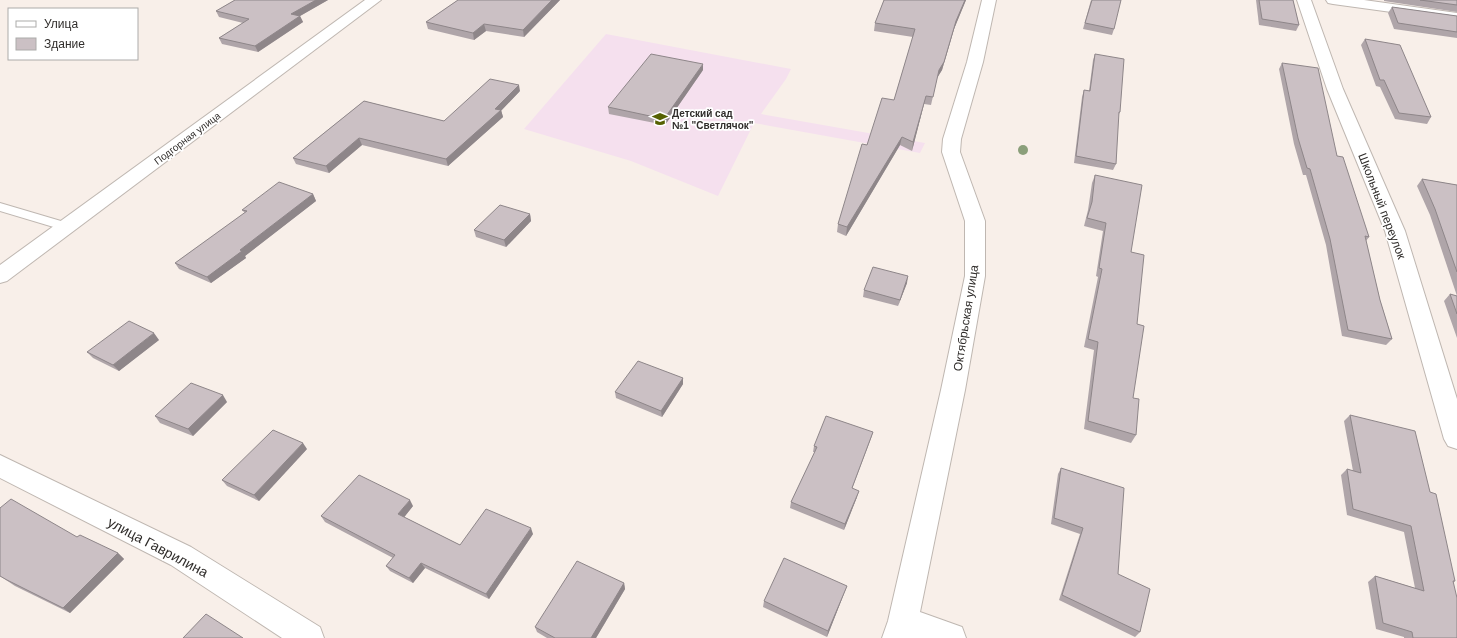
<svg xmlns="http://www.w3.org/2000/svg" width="1457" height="638" font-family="Helvetica,sans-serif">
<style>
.education{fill:#f5e0ee}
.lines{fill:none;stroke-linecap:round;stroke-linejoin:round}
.lane-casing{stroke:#bfb7b1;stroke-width:2}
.street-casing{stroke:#bfb7b1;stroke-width:2}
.lane{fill:#fff;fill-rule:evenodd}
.street{fill:#fff;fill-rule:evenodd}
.tree{fill:#8b9f7a}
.wall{fill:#afa5a9}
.shaded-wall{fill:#8e8689}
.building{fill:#cbc0c4;stroke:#8e8689}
.labels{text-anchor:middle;stroke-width:3.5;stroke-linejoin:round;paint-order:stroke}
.far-poi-label{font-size:10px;font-weight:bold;fill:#302d2b;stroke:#fff;text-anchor:start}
.far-street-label{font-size:10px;fill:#302d2b;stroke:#fff}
.street-label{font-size:12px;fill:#302d2b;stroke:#fff}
.near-street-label{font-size:14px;fill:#302d2b;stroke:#fff}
</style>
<rect width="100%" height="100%" fill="#f8efe9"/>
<path class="education" d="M606 34 791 69 786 79 761 114 925 143 920 153 754 123 718 196 631 161 524 129Z"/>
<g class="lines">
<g class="lane-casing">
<path id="lane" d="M0 203 71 224 73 227 71 230 67 231 0 211Z"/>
</g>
<g class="street-casing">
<g id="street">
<path d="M365 0H381L7 281 0 283V265Z"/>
<path d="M982 0H996L983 62 961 139 960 152 985 221V276L965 390 920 612 962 627 966 638H882L888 621 941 390 965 276V221L942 152 943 139 967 62Z"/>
<path d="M1297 0H1311L1343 89 1405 231 1457 399V449L1448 446 1444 439 1385 231 1327 89Z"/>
<path d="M1326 0H1364L1457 13V21L1333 4 1328 3Z"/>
<path d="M0 455 191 547 320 627 324 638H282L171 565 0 478Z"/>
</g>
</g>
<use href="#lane" class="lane"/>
<use href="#street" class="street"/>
</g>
<circle class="tree" cx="1023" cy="150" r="5"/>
<g class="wall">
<path d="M235 0H328L300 16 303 22 258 52 222 44 219 38 243 23 219 17 216 11Z"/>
<path d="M458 0H560L524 37 486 31 474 40 428 29 426 22Z"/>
<path d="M884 0H966L954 29 942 70 937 78 931 105 924 104 912 151 900 145 846 236 837 232 838 224 867 145 894 100 913 37 874 31 875 23Z"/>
<path d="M1091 0 1114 29 1112 35 1083 29Z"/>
<path d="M1256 0H1293L1299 25 1296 31 1259 25Z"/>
<path d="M1384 0H1457V12L1384 1Z"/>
<path d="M1392 7 1457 16V38L1394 29 1388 13Z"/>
<path d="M1365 39 1431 117 1427 124 1395 119 1380 87 1376 86 1361 45Z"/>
<path d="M1095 54 1120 112 1118 116 1116 164 1113 170 1074 163 1082 97 1084 90 1089 91 1093 60Z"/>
<path d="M1282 63 1337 156 1369 237 1366 241 1380 300 1392 339 1386 345 1342 336 1326 245 1306 175H1303L1294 144 1279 69Z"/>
<path d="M703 70 665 125 609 114 608 107Z"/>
<path d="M520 91 501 110 503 117 448 166 362 145 329 173 296 164 293 158 364 101 444 121Z"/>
<path d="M1095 175 1131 252 1137 324 1133 398 1136 435 1131 443 1084 429 1094 350 1084 347 1098 277 1096 276 1103 231 1084 226 1088 210 1092 183Z"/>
<path d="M1422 179 1457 185V338L1444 301 1450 294 1457 296 1430 215 1417 186Z"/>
<path d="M313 194 316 201 245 256 246 258 211 283 179 269 175 263 245 213 242 210Z"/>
<path d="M530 214 531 221 506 247 476 237 474 230Z"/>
<path d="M907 283 898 306 863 297 864 290Z"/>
<path d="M159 340 119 371 93 358 87 352Z"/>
<path d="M683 378V384L662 417 616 398 615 392Z"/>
<path d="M227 402 193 436 160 423 155 416Z"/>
<path d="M1350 415 1430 492 1455 581 1453 583 1457 638H1404V637L1376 629 1368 582 1375 576 1415 588 1404 532 1347 515 1341 475 1347 469 1353 471 1344 421Z"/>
<path d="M873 432 871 438 852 488 857 497 844 530 790 508 791 502 815 452H813L814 446Z"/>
<path d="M307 449 259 501 227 486 222 480Z"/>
<path d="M1061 468 1118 574 1140 632 1135 637 1059 600 1080 534 1051 524 1058 474Z"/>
<path d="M413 506 404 517 460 545 533 534 489 599 425 568 413 583 390 571 386 566 393 558 325 522 321 516Z"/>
<path d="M0 508 118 553 124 559 70 613 15 586 0 576Z"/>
<path d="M624 583 625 589 596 638H547L537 632 535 627Z"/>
<path d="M847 586 845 591 827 637 763 607 764 601Z"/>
</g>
<g class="shaded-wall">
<path d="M316 0H328L293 20 291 14Z"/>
<path d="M552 0H560L524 37 523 30Z"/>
<path d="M965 0H966L954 29 942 70 937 78 931 105 939 70 956 21Z"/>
<path d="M300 16 303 22 258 52 255 46Z"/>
<path d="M484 24 486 31 474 40 473 33Z"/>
<path d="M703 64V70L665 125 664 119Z"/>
<path d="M519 85 520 91 501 111V110L503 117 448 166 446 159Z"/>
<path d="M926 96 924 104 912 151 913 142Z"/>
<path d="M902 137 900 145 846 236 847 227Z"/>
<path d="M359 138 362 145 329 173 326 166Z"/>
<path d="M313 194 316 201 245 256 246 258 211 283 207 277 240 250Z"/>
<path d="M530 214 531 221 506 247 504 240Z"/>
<path d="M908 276 907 283 898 306Z"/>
<path d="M154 333 159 340 119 371 113 365Z"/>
<path d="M683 378V384L662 417 661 411Z"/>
<path d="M223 395 227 402 193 436 188 429Z"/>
<path d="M873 432 871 438 850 494 852 488Z"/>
<path d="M303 443 307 449 259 501 254 495Z"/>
<path d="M859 491 857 497 844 530 845 524Z"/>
<path d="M410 500 413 506 402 520 398 514Z"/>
<path d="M531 528 533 534 489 599 486 594Z"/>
<path d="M118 553 124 559 70 613 63 608Z"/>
<path d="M421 563 425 568 413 583 409 578Z"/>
<path d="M624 583 625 589 596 638H591Z"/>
<path d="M847 586 845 591 827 637 828 631Z"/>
</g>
<g class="building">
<path d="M235 0H316L291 14 300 16 255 46 219 38 249 19 216 11Z"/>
<path d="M458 0H552L523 30 484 24 473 33 426 22Z"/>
<path d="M884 0H965L956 21 944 62 939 70 933 97 926 96 913 142 902 137 847 227 838 224 862 144 867 145 882 98 894 100 915 29 875 23Z"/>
<path d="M1092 0H1121L1114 29 1085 23Z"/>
<path d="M1259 0H1293L1299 25 1262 19Z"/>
<path d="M1420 0H1457V5Z"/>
<path d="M1392 7 1457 16V32L1398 23Z"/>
<path d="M1365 39 1400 45 1431 117 1399 113 1384 80H1380Z"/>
<path d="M651 54 703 64 664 119 608 107Z"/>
<path d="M1095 54 1124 59 1120 112H1119L1116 164 1076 156 1084 90 1090 91Z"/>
<path d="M1282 63 1318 68 1337 156 1343 157 1369 237 1365 236 1380 300 1392 339 1348 330 1330 239 1310 169 1307 168 1298 138Z"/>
<path d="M490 79 519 85 495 109 501 110 446 159 359 138 326 166 293 158 364 101 444 121Z"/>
<path d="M1095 175 1142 185 1131 252 1144 255 1137 324 1144 326 1133 398 1139 399 1136 435 1088 421 1098 342 1088 339 1102 269 1099 268 1106 223 1087 218 1092 202Z"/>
<path d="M1422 179 1457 185V272L1435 209Z"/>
<path d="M279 182 313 194 240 250 242 251 207 277 175 263 247 211 242 210Z"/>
<path d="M500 205 530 214 504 240 474 230Z"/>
<path d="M873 267 908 276 900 300 864 290Z"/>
<path d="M1450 294 1457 296V314Z"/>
<path d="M129 321 154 333 113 365 87 352Z"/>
<path d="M638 361 683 378 661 411 615 392Z"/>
<path d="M191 383 223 395 188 429 155 416Z"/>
<path d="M1350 415 1415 431 1430 492 1436 494 1455 581H1453L1457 598V638H1413L1412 632 1383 623 1375 576 1424 591 1411 526 1353 509 1347 469 1361 473Z"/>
<path d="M826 416 873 432 852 488 859 491 845 524 791 502 817 447 814 446Z"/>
<path d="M273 430 303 443 254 495 222 480Z"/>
<path d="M1061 468 1124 488 1118 574 1150 589 1140 632 1062 595 1083 528 1054 518Z"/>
<path d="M359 475 410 500 398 514 460 545 486 509 531 528 486 594 421 563 409 578 386 566 395 555 321 516Z"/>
<path d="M11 499 77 537 80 535 118 553 63 608 7 580 0 576V508Z"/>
<path d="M784 558 847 586 828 631 764 601Z"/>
<path d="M577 561 624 583 591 638H555L535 627Z"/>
<path d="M206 614 243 638H183Z"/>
</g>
<defs>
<g id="school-bare" transform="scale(1.2)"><path d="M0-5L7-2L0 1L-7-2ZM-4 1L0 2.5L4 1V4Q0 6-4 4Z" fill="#556102" stroke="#fff" stroke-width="2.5" paint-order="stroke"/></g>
</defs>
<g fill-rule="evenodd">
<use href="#school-bare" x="660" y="119"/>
</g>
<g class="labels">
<g class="far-poi-label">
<text x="672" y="117">Детский сад<tspan x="672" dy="12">№1 "Светлячок"</tspan></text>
</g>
<g class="far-street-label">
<text transform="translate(187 138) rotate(-37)" y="4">Подгорная улица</text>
</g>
<g class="street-label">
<text transform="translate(1382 206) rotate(69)" y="4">Школьный переулок</text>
<text transform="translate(966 318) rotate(-81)" y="4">Октябрьская улица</text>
</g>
<g class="near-street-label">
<text transform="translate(158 547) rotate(28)" y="5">улица Гаврилина</text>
</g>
</g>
<rect x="8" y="8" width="130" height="52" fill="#ffffff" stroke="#acabaa"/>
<rect x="16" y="21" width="20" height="6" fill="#ffffff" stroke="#acabaa"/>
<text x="44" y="28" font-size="12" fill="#302d2b">Улица</text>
<rect x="16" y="38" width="20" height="12" fill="#cbc0c4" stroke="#acabaa"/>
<text x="44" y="48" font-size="12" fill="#302d2b">Здание</text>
</svg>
